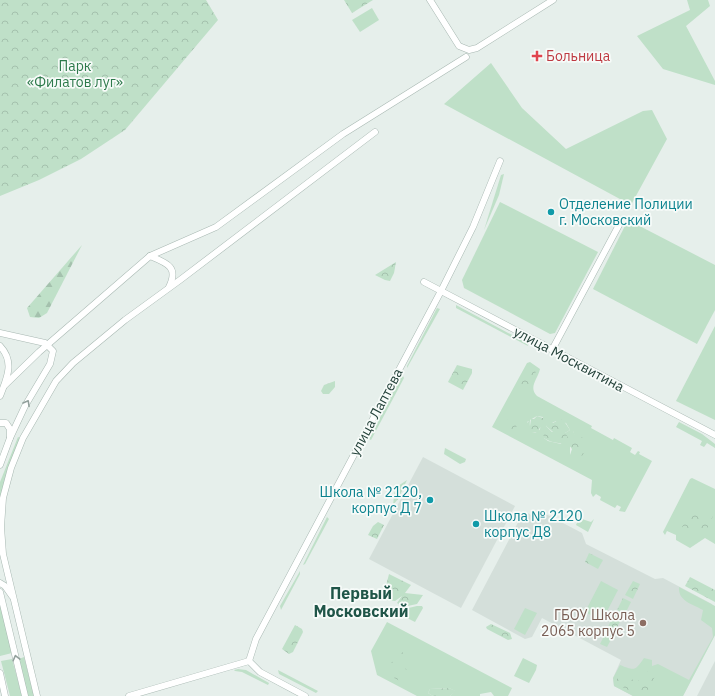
<svg xmlns="http://www.w3.org/2000/svg" width="715" height="696" font-family="'IBM Plex Sans',sans-serif">
<style>
.built{fill:#d4dfda}
.green{fill:#bfe0c8;fill-rule:evenodd}
.forest{fill:url(#forest-firs)}
.park{fill:url(#park-crowns)}
.lines{fill:none;stroke-linecap:round;stroke-linejoin:round}
.minor-casing{stroke:#a8b8b2;stroke-width:7}
.minor{stroke:#fff;stroke-width:6}
.oneway{stroke:#92a09c}
.health-dot{fill:#e0444e;stroke:#f7fbf9;stroke-width:1.5}
.culture-dot{fill:#0f9aa8;stroke:#f7fbf9;stroke-width:1.5}
.education-dot{fill:#8d6e63;stroke:#f7fbf9;stroke-width:1.5}
.labels{text-anchor:middle;stroke-width:3.5;stroke-linejoin:round;paint-order:stroke}
.health-label{font-size:14px;fill:#be3a42;stroke:#f7fbf9;text-anchor:start}
.park-label{font-size:14px;fill:#2d7a4b;stroke:#f7fbf9}
.culture-label{font-size:14px;fill:#0d838f;stroke:#f7fbf9;text-anchor:start}
.street-label{font-size:14px;fill:#24423a;stroke:#f7fbf9}
.education-label{font-size:14px;fill:#785e54;stroke:#f7fbf9;text-anchor:end}
.quarter-label{font-size:16px;font-weight:bold;fill:#1f5548;stroke:#f7fbf9}
</style>
<defs>
<pattern id="forest-firs" width="22" height="20" patternUnits="userSpaceOnUse"><rect width="22" height="20" fill="#bfe0c8"/><path d="M5 1l3.5 6h-7zM16 11l3.5 6h-7z" fill="#a4c1ad"/></pattern>
<pattern id="park-crowns" width="20" height="18" patternUnits="userSpaceOnUse"><rect width="20" height="18" fill="#bfe0c8"/><path d="M2 6a3 3 0 1 1 6 0M12 15a3 3 0 1 1 6 0" fill="none" stroke="#a4c1ad"/></pattern>
</defs>
<rect width="100%" height="100%" fill="#e6efeb"/>
<g class="built">
<path d="M423 457 515 506 461 608 369 559Z"/>
<path d="M524 511 533 516 544 513 582 533 586 544 655 579 663 578 712 604 715 635 683 696H633L614 686 613 678 621 660 542 618 532 637 525 639 472 610Z"/>
<path d="M715 661V696H697Z"/>
</g>
<g class="green">
<path d="M687 0H708L710 6 686 26 715 81V85L663 69 637 36 690 10Z"/>
<path d="M372 8 379 20 360 32 352 20Z"/>
<path d="M491 63 522 108 566 149 643 111 652 110 667 139 631 205 444 104Z"/>
<path d="M504 174 499 195 484 230 501 175Z"/>
<path d="M500 202 598 252 555 333 550 334 464 288 462 280Z"/>
<path d="M628 220 715 265V310L697 344 593 289Z"/>
<path d="M456 305 527 343 528 346 456 308Z"/>
<path d="M437 308 440 309 407 368V366Z"/>
<path d="M715 326V420L676 401Z"/>
<path d="M530 362 540 369C538 379 528 387 537 396L592 426 591 428 613 440 614 438 632 448 630 452 635 455 638 451 640 452 639 454 652 461 625 512 619 511 621 507 617 505 615 508 600 500 601 497 596 494 593 497 591 493 592 480 492 427 527 363ZM537 416 543 417 539 433 532 432 527 422 529 421 530 427V420ZM556 421 566 423 570 430 565 433 561 444 548 441 544 438 553 433 546 426ZM573 431 584 441V453L570 455V447L576 437Z"/>
<path d="M403 376 404 378 371 440 369 439 401 377Z"/>
<path d="M679 422 702 434 715 444V448L707 443 704 447 700 445 702 441 676 427Z"/>
<path d="M18 437 20 438 7 472 0 504V482Z"/>
<path d="M445 448 466 459 465 462 460 464 444 454Z"/>
<path d="M692 478 715 489V544L705 538 690 548 676 540V535L667 531 665 535 663 532 690 479Z"/>
<path d="M327 517 329 519 305 564 303 565Z"/>
<path d="M579 518 591 522 594 519 588 532 576 525Z"/>
<path d="M300 571V574L281 610 280 606Z"/>
<path d="M601 581 618 590 602 621 585 612Z"/>
<path d="M679 587 715 606V635L683 696H633L614 686 613 678 620 665C635 671 635 671 644 658L652 660V666L658 664 689 680 713 637 712 628 701 620 703 610C692 604 678 601 679 587Z"/>
<path d="M0 605 12 653 0 656Z"/>
<path d="M417 606H422L423 608 415 622 399 614 400 610Z"/>
<path d="M525 608 537 613 525 635 514 629Z"/>
<path d="M387 622 512 688 508 696H494L491 692 480 694V696H450L455 691 449 688 430 689 428 693 433 696H417L377 675 371 651Z"/>
<path d="M24 657 34 696H28L19 659Z"/>
<path d="M523 658 537 665 536 670 529 683 514 676Z"/>
<path d="M12 659 22 696H10L1 661Z"/>
<path d="M238 669 246 670 269 683 268 685 242 672 235 671 234 670Z"/>
<path d="M278 670 318 691 316 693 279 674Z"/>
</g>
<path class="forest" d="M82 245 47 313 39 318 30 317 27 308Z"/>
<g class="park">
<path d="M0 0H206L218 20 125 130 81 159 39 180 0 196Z"/>
<path d="M344 0H373L352 13Z"/>
<path d="M396 262 394 273 390 281 385 280 375 275Z"/>
<path d="M457 365 472 369V373L463 390 448 382Z"/>
<path d="M530 367 535 369 536 375 528 391H521L517 386 525 369Z"/>
<path d="M335 381V387L329 394H323L321 391 324 385Z"/>
<path d="M537 416 546 419 545 423 539 429 541 432 540 435 535 432H524L525 425 529 421 530 426 531 419H534Z"/>
<path d="M505 419 517 424 516 428 508 430 501 427V421Z"/>
<path d="M560 419 564 421 570 430 565 433 569 439 566 445C558 442 549 443 543 437L545 432H553L546 426 548 422 553 423Z"/>
<path d="M573 431 579 433 584 440 585 451 582 456 570 455 572 449 569 445 571 440 575 437Z"/>
<path d="M407 480 398 499 393 505 395 488Z"/>
<path d="M704 511 713 514C709 536 700 531 682 527L690 515Z"/>
<path d="M378 522 384 525 377 539 368 535 373 526Z"/>
<path d="M589 553 603 560 598 569 585 562Z"/>
<path d="M389 574 411 585 405 593 423 595 417 604 403 607 397 603 402 596 395 601 386 600 384 594Z"/>
<path d="M690 577 715 590V602L685 586Z"/>
<path d="M633 581 640 584 633 599 625 595Z"/>
<path d="M623 598 631 602 625 614 617 610Z"/>
<path d="M614 614 622 618 615 631 608 627Z"/>
<path d="M491 624 510 633 512 639 508 640 487 629 486 627Z"/>
<path d="M295 625 302 629 303 632 293 652 289 654 282 649Z"/>
<path d="M607 630 614 634 607 647 600 644Z"/>
<path d="M402 652 411 660 406 670 399 655Z"/>
<path d="M391 660 404 679 402 682 390 676Z"/>
<path d="M644 670 655 676 645 696H640L632 692Z"/>
<path d="M620 673 635 681 630 691 615 683Z"/>
<path d="M449 688 456 691 450 696H433L428 693 430 689Z"/>
</g>
<g class="lines">
<g class="minor-casing">
<g id="minor">
<path d="M430 0 459 46 469 50 477 48 553 0"/>
<path d="M150 256C167 263 179 267 169 287"/>
<path d="M424 282 715 435"/>
<path d="M0 333 45 343 53 351 50 364 25 406 10 438"/>
<path d="M0 346C15 362 7 378 0 396"/>
<path d="M552 350 619 225"/>
<path d="M5 385 39 352 150 256 216 227 343 134 466 57"/>
<path d="M0 423H6L10 429V438L0 465"/>
<path d="M0 583 5 586 12 596"/>
<path d="M0 592 25 696"/>
<path d="M249 661 256 639 441 291 473 227 500 161"/>
<path d="M249 661 260 672 305 696"/>
<path d="M0 673 5 696"/>
<path d="M37 696 3 554 1 527 3 498 11 468 23 438 56 381 73 363 125 320 180 280 375 132"/>
<path d="M129 696 249 661"/>
</g>
</g>
<use href="#minor" class="minor"/>
</g>
<defs><path id="oneway-chevron" d="M-2-3.5L2.5 0L-2 3.5" fill="none" stroke-width="1.6" stroke-linecap="round" stroke-linejoin="round"/></defs>
<g class="oneway">
<use href="#oneway-chevron" transform="translate(27 403) rotate(-61)"/>
<use href="#oneway-chevron" transform="translate(16 658) rotate(-104)"/>
</g>
<path class="health-dot" d="M535 50h4v4h4v4h-4v4h-4v-4h-4v-4h4z"/>
<g class="culture-dot">
<circle cx="551" cy="212" r="4"/>
<circle cx="430" cy="500" r="4"/>
<circle cx="476" cy="524" r="4"/>
</g>
<circle class="education-dot" cx="643" cy="623" r="4"/>
<g class="labels">
<g class="health-label">
<text x="546" y="61">Больница</text>
</g>
<g class="park-label">
<text x="75" y="71">Парк<tspan x="75" dy="16">«Филатов луг»</tspan></text>
</g>
<g class="culture-label">
<text x="559" y="209">Отделение Полиции<tspan x="559" dy="16">г. Московский</tspan></text>
<text x="422" y="497" text-anchor="end">Школа № 2120,<tspan x="422" dy="16">корпус Д 7</tspan></text>
<text x="484" y="521">Школа № 2120<tspan x="484" dy="16">корпус Д8</tspan></text>
</g>
<g class="street-label">
<text transform="translate(569 359) rotate(28)" y="5">улица Москвитина</text>
<text transform="translate(376 412) rotate(-62)" y="5">улица Лаптева</text>
</g>
<g class="education-label">
<text x="635" y="620">ГБОУ Школа<tspan x="635" dy="16">2065 корпус 5</tspan></text>
</g>
<g class="quarter-label">
<text x="361" y="599">Первый<tspan x="361" dy="18">Московский</tspan></text>
</g>
</g>
</svg>
